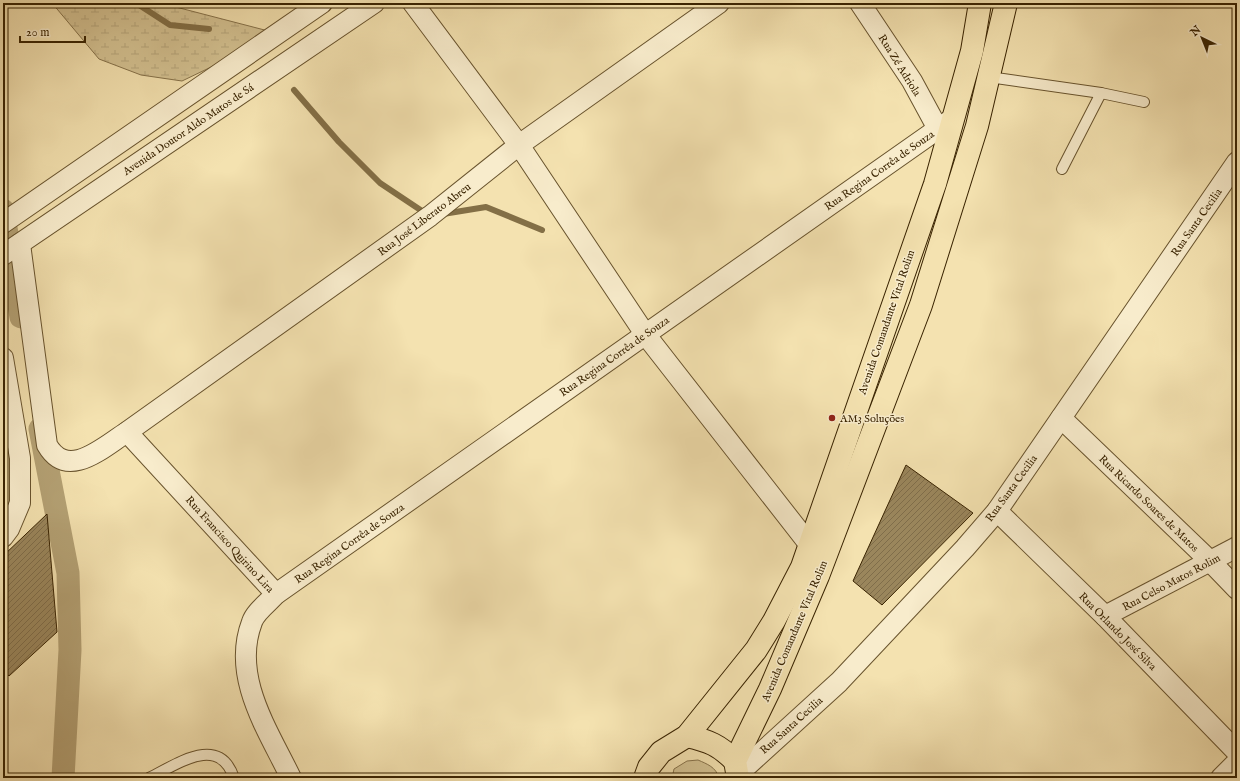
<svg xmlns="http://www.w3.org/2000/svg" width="1240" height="781" font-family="'IM FELL English',serif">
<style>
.wetland{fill:url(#wetland-marsh);stroke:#86724a}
.park{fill:#d4c292;stroke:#86724a}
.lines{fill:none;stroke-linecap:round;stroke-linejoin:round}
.stream{stroke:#836f46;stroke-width:6}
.canal{stroke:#b4a174;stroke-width:23}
.building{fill:url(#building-hatch);stroke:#392301}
.lane-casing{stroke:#68532d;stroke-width:12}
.street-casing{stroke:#68532d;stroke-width:22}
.primary-casing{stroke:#392301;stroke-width:24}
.lane{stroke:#f8eccc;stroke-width:10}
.street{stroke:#f8eccc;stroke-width:20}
.primary{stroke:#f4e2b0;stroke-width:22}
.poi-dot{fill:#8f2418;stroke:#f8eccc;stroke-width:1.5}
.labels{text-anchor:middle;stroke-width:3;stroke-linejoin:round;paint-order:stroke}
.street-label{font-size:11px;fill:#392301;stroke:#f8eccc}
.poi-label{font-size:11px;fill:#392301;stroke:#f8eccc;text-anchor:start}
</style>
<defs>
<pattern id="wetland-marsh" width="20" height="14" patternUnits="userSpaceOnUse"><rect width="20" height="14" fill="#d4c292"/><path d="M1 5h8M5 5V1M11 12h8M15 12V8" fill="none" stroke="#b7a67c"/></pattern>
<pattern id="building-hatch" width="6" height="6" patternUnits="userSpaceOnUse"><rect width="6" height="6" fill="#9a865c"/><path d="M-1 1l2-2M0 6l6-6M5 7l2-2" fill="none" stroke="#7f6d4a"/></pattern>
</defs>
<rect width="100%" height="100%" fill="#f4e2b0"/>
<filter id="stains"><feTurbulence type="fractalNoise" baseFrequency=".005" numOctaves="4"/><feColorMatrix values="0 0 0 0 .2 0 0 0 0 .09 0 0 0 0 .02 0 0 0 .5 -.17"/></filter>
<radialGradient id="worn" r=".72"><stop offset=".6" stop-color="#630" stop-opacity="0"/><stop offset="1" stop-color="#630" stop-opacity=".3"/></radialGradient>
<path class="wetland" d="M52 3H170L172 6 280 34 182 81 141 75 99 59Z"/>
<path class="park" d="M698 760C707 764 716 767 719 778H672L674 769 687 761Z"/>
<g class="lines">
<g class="stream">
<path d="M136 3 170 25 209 29"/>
<path d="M294 90 339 142 380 183 428 215"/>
<path d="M443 214 486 207 542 230"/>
</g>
<g class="canal">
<path d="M3 210 21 317"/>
<path d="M40 429 68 573 70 650 63 778"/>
</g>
</g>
<g class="building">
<path d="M906 465 973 513 882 605 853 581Z"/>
<path d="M47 514 57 632 9 676 3 670V556Z"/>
</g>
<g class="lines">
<g class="lane-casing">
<g id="lane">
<path d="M989 77 1101 93 1144 102"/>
<path d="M1062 169 1101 93"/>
<path d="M149 778C176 765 219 733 234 778"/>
</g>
</g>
<g class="street-casing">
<g id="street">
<path d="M413 3 519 145 645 334 809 544"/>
<path d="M860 3 912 81 938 129"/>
<path d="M3 223 322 3"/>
<path d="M20 244 47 445C68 481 103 447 127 432L430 216 519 145 719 3"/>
<path d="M3 255 374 3"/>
<path d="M3 358 20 458V503L9 529 3 537"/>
<path d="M1061 418 1210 561 1237 589"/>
<path d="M127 432 276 594"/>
<path d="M997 511 1105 616 1237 752"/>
<path d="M1105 616 1237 547"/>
<path d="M738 774 839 682 965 548 997 511 1237 162"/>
<path d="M291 778C268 730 231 677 252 622 255 612 269 602 276 594L952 119"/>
<path d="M1221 778 1237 762"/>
</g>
</g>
<g class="primary-casing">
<g id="primary">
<path d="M687 736C709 741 719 745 735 761"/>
<path d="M645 778 649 767 661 752 687 736 756 650 774 621 802 567 935 184 972 51 980 3"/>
<path d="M738 778 735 761 770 689 818 576 921 305 977 126 1006 3"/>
</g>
</g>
<use href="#lane" class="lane"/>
<use href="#street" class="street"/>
<use href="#primary" class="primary"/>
</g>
<circle class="poi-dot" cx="832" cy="418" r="4"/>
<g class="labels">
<g class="street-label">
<text transform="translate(900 65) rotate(58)" y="4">Rua Zé Adriola</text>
<text transform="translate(188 129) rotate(-34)" y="4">Avenida Doutor Aldo Matos de Sá</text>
<text transform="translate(879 170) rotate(-35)" y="4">Rua Regina Corrêa de Souza</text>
<text transform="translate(424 219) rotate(-37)" y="4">Rua José Liberato Abreu</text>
<text transform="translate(1196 222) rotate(-55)" y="4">Rua Santa Cecilia</text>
<text transform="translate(886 322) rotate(-71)" y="4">Avenida Comandante Vital Rolim</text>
<text transform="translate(614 356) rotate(-35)" y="4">Rua Regina Corrêa de Souza</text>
<text transform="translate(1011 488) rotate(-54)" y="4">Rua Santa Cecilia</text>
<text transform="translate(1149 503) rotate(44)" y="4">Rua Ricardo Soares de Matos</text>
<text transform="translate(349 543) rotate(-35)" y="4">Rua Regina Corrêa de Souza</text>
<text transform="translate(230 544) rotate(48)" y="4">Rua Francisco Quirino Lira</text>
<text transform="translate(1171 582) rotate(-28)" y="4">Rua Celso Matos Rolim</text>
<text transform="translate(794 631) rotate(-67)" y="4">Avenida Comandante Vital Rolim</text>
<text transform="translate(1118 631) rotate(45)" y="4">Rua Orlando José Silva</text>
<text transform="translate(791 725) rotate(-42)" y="4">Rua Santa Cecilia</text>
</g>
<g class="poi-label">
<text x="840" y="422">AM3 Soluções</text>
</g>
</g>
<rect width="1240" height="781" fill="none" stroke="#f4e2b0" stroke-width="16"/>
<rect x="4" y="4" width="1232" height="773" fill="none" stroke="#392301" stroke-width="2"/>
<rect x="8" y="8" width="1224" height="765" fill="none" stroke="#392301"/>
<g transform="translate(1202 38) rotate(317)" stroke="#f8eccc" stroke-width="3" paint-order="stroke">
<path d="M0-3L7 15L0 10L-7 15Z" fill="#392301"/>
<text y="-6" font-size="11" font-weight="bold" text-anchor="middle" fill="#392301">N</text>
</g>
<path d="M20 36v6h65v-6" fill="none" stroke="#392301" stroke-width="2"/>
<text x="26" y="36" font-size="12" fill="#392301" stroke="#f8eccc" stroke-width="3" paint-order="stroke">20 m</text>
<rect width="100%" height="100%" filter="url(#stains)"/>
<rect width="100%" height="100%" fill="url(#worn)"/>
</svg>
